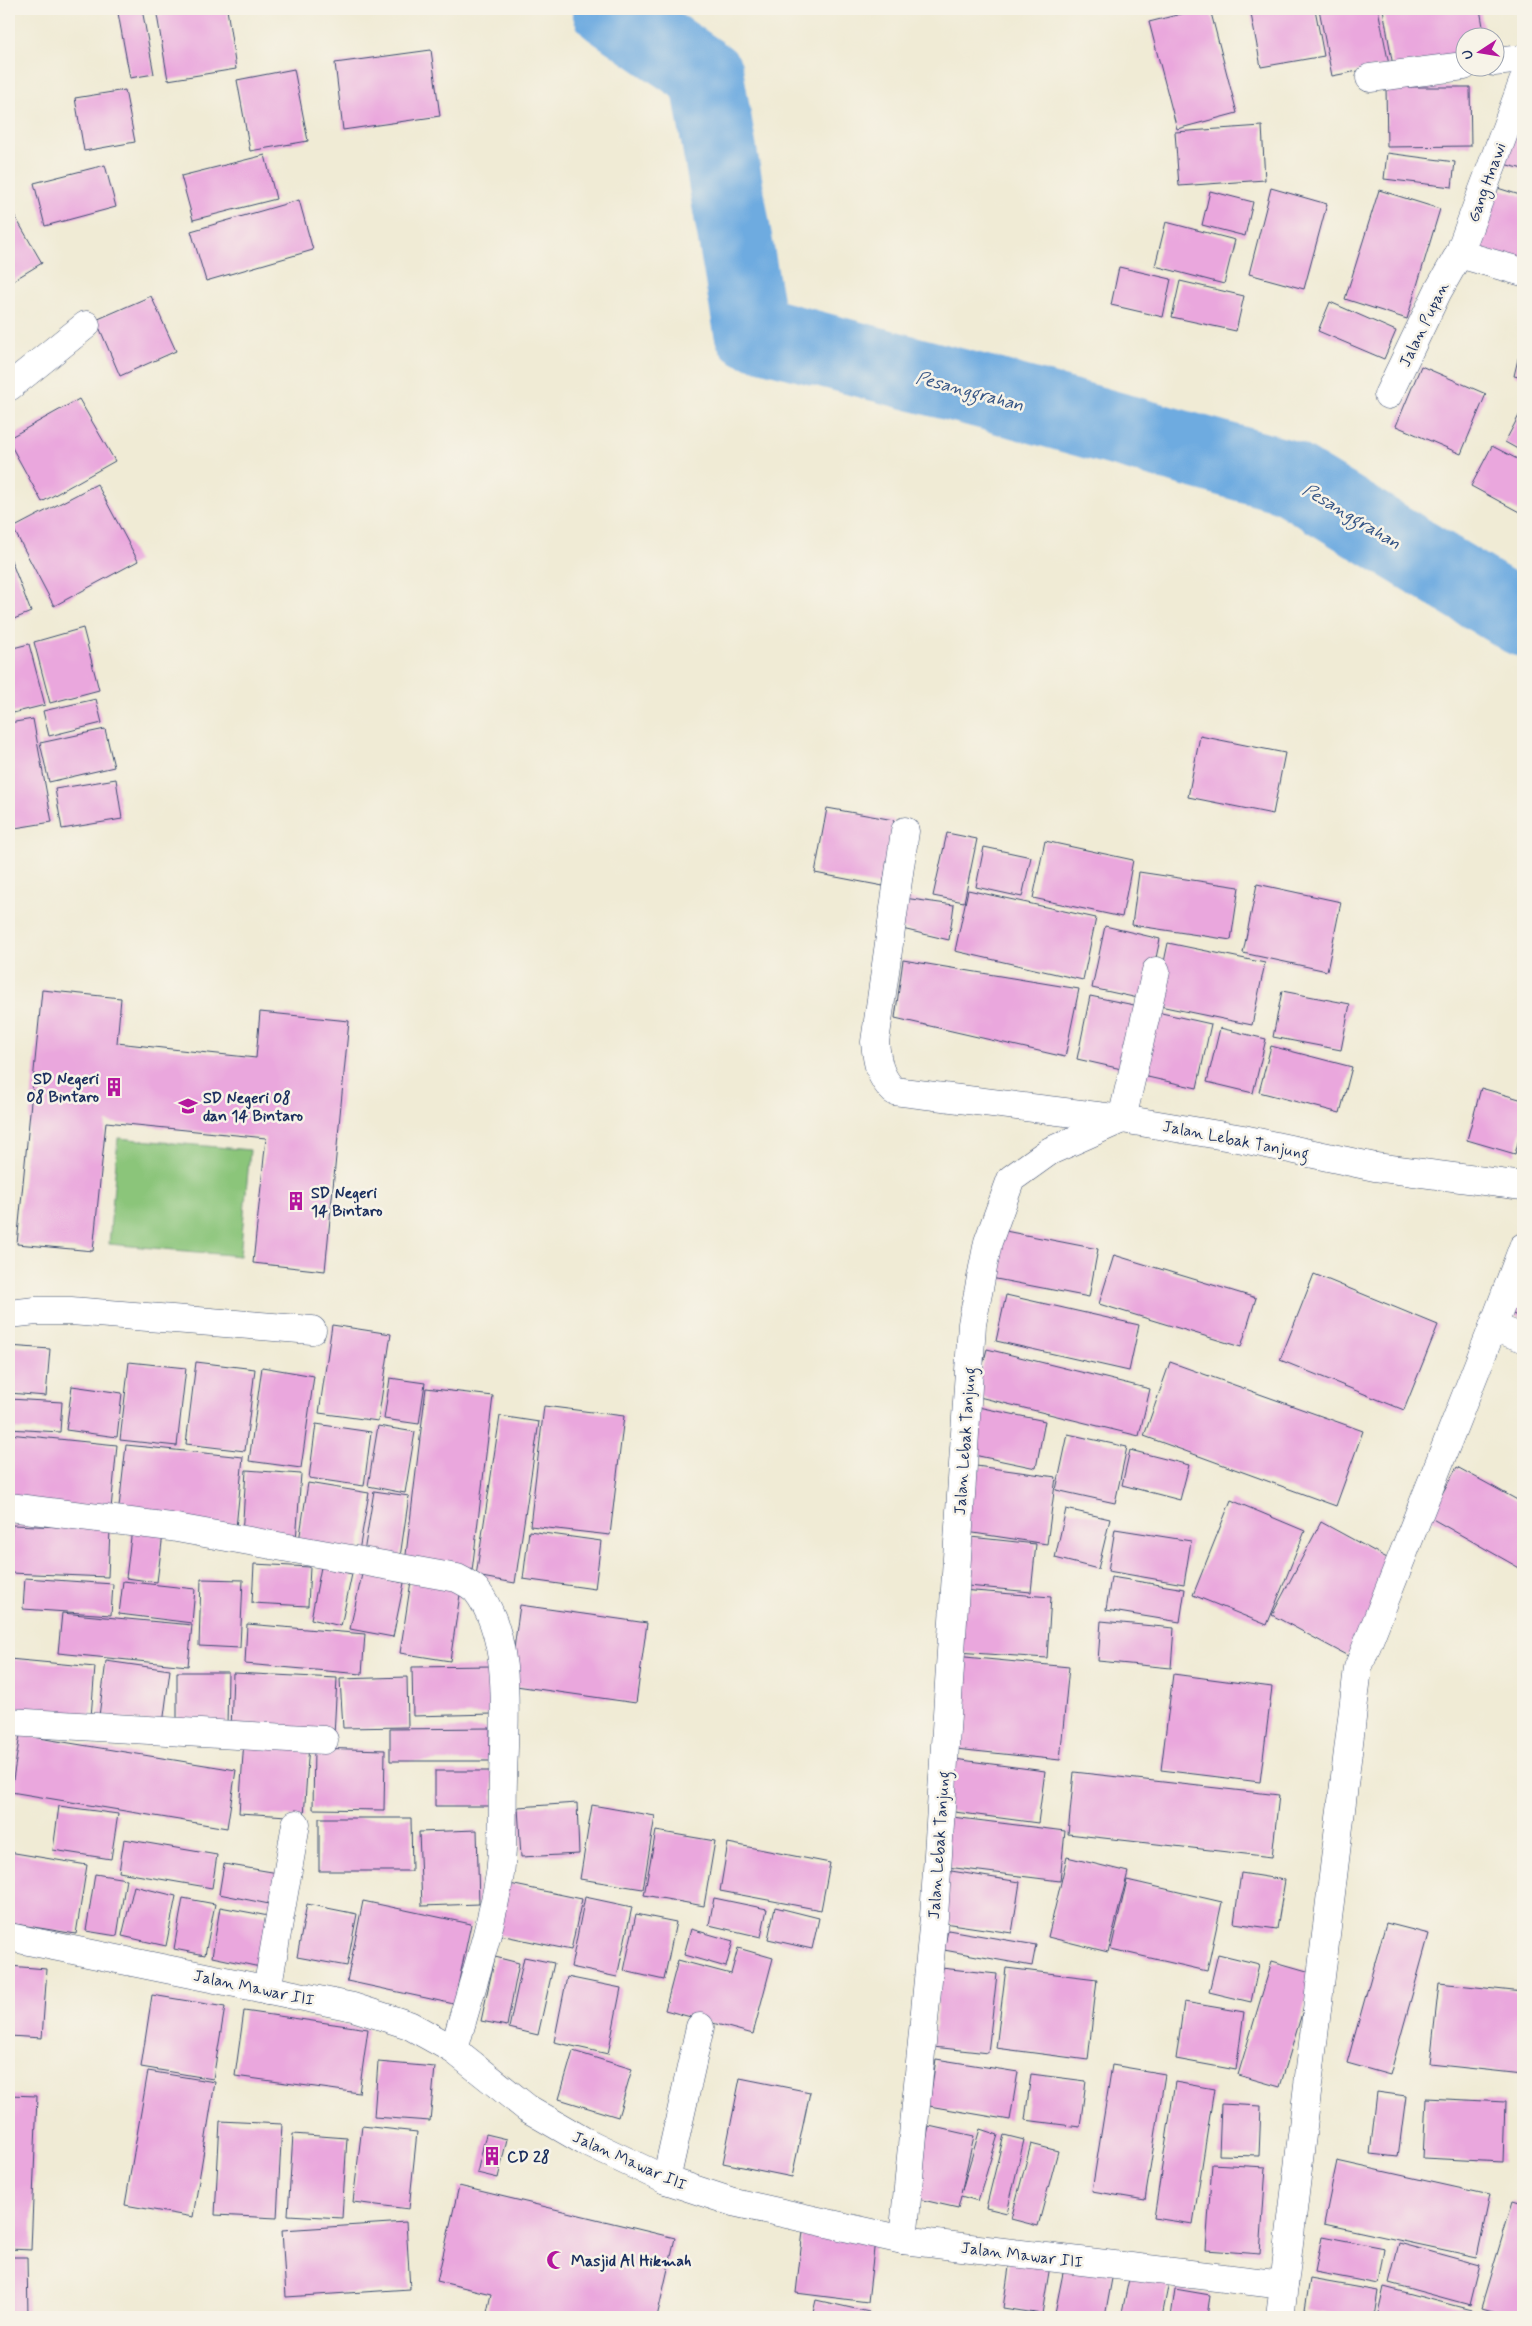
<svg xmlns="http://www.w3.org/2000/svg" width="1532" height="2326" font-family="Mynerve,sans-serif">
<style>
.green{fill:#8bc57a;stroke:#537a6c}
.lines{fill:none;stroke-linecap:round;stroke-linejoin:round}
.river{stroke:#6eabe0;stroke-width:74}
.building{fill:#eaa7dd}
.minor-casing{stroke:#3b4b70;stroke-width:29}
.minor{stroke:#fff;stroke-width:28}
.labels{text-anchor:middle;stroke-width:5;stroke-linejoin:round;paint-order:stroke}
.street-label{font-size:16px;fill:#1b2f5e;stroke:#f7f3e8}
.poi-label{font-size:16px;font-weight:bold;fill:#1b2f5e;stroke:#f7f3e8;text-anchor:start}
.water-label{font-size:18px;font-style:italic;fill:#345485;stroke:#f7f3e8}
</style>
<rect width="100%" height="100%" fill="#f7f3e8"/>
<filter id="ink" filterUnits="userSpaceOnUse"><feTurbulence type="fractalNoise" baseFrequency=".02" numOctaves="2"/><feDisplacementMap in="SourceGraphic" scale="10" xChannelSelector="R" yChannelSelector="G"/><feConvolveMatrix kernelMatrix="1 2 1 2 8 2 1 2 1" color-interpolation-filters="sRGB"/></filter>
<filter id="wash" filterUnits="userSpaceOnUse"><feTurbulence type="fractalNoise" baseFrequency=".0096" numOctaves="4" result="noise"/><feDisplacementMap in="SourceGraphic" scale="20" xChannelSelector="R" yChannelSelector="G"/><feGaussianBlur stdDeviation="1.12" result="paint"/><feColorMatrix in="noise" values="0 0 0 0 0 0 0 0 0 0 0 0 0 0 0 0 0 1.4 0 .05"/><feComposite in="paint" operator="in"/></filter>
<g filter="url(#wash)">
<rect width="100%" height="100%" fill="#f0ebd5"/>
<path class="green" d="M118 1138 250 1150 240 1256 109 1244Z"/>
<g class="lines">
<path class="river" d="M609 9 707 76 751 331 987 393 1288 477 1523 620"/>
</g>
<g id="blocks">
<g class="building">
<path d="M142 9 154 74 130 78 118 13Z"/>
<path d="M193 9H227L236 69 168 80 157 15Z"/>
<path d="M1201 9H1210L1237 113 1177 129 1149 22Z"/>
<path d="M1250 9H1315L1324 56 1261 67Z"/>
<path d="M1319 9H1378L1389 65 1332 76Z"/>
<path d="M1383 9H1480L1485 38H1464V54L1393 66Z"/>
<path d="M431 50 440 116 343 130 335 63Z"/>
<path d="M294 69 308 141 250 151 237 80Z"/>
<path d="M1386 87H1470L1471 146 1387 147Z"/>
<path d="M125 90 135 142 84 151 75 98Z"/>
<path d="M1523 120V169L1500 163Z"/>
<path d="M1262 126 1265 180 1179 186 1175 132Z"/>
<path d="M1387 153 1455 162 1452 187 1384 179Z"/>
<path d="M265 155 276 199 193 220 181 176Z"/>
<path d="M105 165 116 207 45 226 34 183Z"/>
<path d="M1488 185 1523 196V261L1471 246Z"/>
<path d="M1271 188 1327 204 1304 289 1249 274Z"/>
<path d="M1379 190 1440 209 1407 319 1345 299Z"/>
<path d="M1210 191 1253 202 1245 236 1202 225Z"/>
<path d="M299 200 313 250 206 281 191 231Z"/>
<path d="M9 206 42 263 9 283Z"/>
<path d="M1166 222 1235 240 1224 284 1155 266Z"/>
<path d="M1119 267 1171 279 1163 317 1111 305Z"/>
<path d="M1180 281 1244 296 1236 331 1172 317Z"/>
<path d="M151 296 176 351 120 376 96 320Z"/>
<path d="M1330 302 1396 331 1384 359 1318 331Z"/>
<path d="M1523 338V378L1514 376Z"/>
<path d="M1421 366 1486 394 1461 454 1396 426Z"/>
<path d="M79 399 115 461 42 502 9 442V438Z"/>
<path d="M1523 408V452L1505 442Z"/>
<path d="M1492 446 1523 462V514L1471 486Z"/>
<path d="M97 484 138 561 54 606 13 528Z"/>
<path d="M9 555 31 612 9 621Z"/>
<path d="M83 628 99 690 50 703 34 642Z"/>
<path d="M29 644 45 705 9 714V649Z"/>
<path d="M96 699 102 723 49 736 43 711Z"/>
<path d="M33 719 52 822 9 829V723Z"/>
<path d="M105 729 114 767 49 782 40 743Z"/>
<path d="M1200 736 1285 753 1273 814 1188 797Z"/>
<path d="M116 779 122 819 62 829 55 789Z"/>
<path d="M827 808 894 820 883 886 815 873Z"/>
<path d="M947 833 977 839 964 902 933 896Z"/>
<path d="M1045 841 1133 860 1122 917 1033 898Z"/>
<path d="M984 847 1031 857 1022 897 976 887Z"/>
<path d="M1139 872 1239 887 1231 940 1132 925Z"/>
<path d="M1257 884 1341 902 1327 971 1243 953Z"/>
<path d="M968 890 1096 918 1083 980 955 951Z"/>
<path d="M904 898 954 905 949 940 898 928Z"/>
<path d="M1105 926 1160 939 1147 1000 1092 988Z"/>
<path d="M1168 943 1265 963 1252 1025 1155 1005Z"/>
<path d="M903 960 1079 989 1065 1057 895 1018Z"/>
<path d="M42 990 121 998 117 1043 199 1052 256 1058 260 1012 349 1021 325 1271 253 1263 266 1138 106 1122 93 1251 17 1244Z"/>
<path d="M1282 991 1350 1004 1341 1050 1273 1037Z"/>
<path d="M1090 996 1139 1006 1126 1070 1077 1059Z"/>
<path d="M1148 1010 1211 1024 1197 1088 1134 1074Z"/>
<path d="M1220 1028 1266 1039 1253 1093 1207 1082Z"/>
<path d="M1271 1046 1352 1067 1340 1113 1259 1092Z"/>
<path d="M1481 1088 1523 1100V1124L1515 1154 1467 1140Z"/>
<path d="M1000 1230 1098 1249 1089 1297 991 1278Z"/>
<path d="M1114 1255 1256 1298 1241 1347 1099 1304Z"/>
<path d="M1523 1272V1318L1507 1312Z"/>
<path d="M1314 1274 1438 1325 1404 1410 1280 1360Z"/>
<path d="M1006 1295 1139 1325 1129 1371 996 1341Z"/>
<path d="M332 1325 391 1334 378 1421 319 1413Z"/>
<path d="M9 1346 50 1349 46 1396 9 1393Z"/>
<path d="M987 1349 1150 1389 1139 1436 975 1396Z"/>
<path d="M129 1362 186 1368 177 1446 120 1440Z"/>
<path d="M196 1362 255 1369 245 1451 186 1444Z"/>
<path d="M1170 1362 1363 1431 1336 1506 1144 1436Z"/>
<path d="M262 1367 314 1376 301 1468 249 1461Z"/>
<path d="M390 1378 425 1383 419 1424 384 1419Z"/>
<path d="M72 1386 122 1393 117 1437 66 1430Z"/>
<path d="M426 1388 493 1396 472 1571 405 1563Z"/>
<path d="M9 1399 62 1402 60 1432 9 1429Z"/>
<path d="M544 1406 624 1416 610 1535 530 1526Z"/>
<path d="M978 1407 1045 1421 1036 1468 969 1454Z"/>
<path d="M500 1416 539 1422 515 1583 476 1576Z"/>
<path d="M316 1424 371 1432 364 1486 309 1478Z"/>
<path d="M378 1426 415 1432 405 1493 368 1486Z"/>
<path d="M9 1434 117 1445 111 1509 9 1499Z"/>
<path d="M1068 1434 1127 1447 1115 1503 1056 1490Z"/>
<path d="M126 1445 243 1457 236 1528 118 1516Z"/>
<path d="M1130 1450 1189 1465 1180 1500 1122 1485Z"/>
<path d="M969 1465 1056 1477 1047 1544 960 1531Z"/>
<path d="M1457 1467 1523 1503V1570L1429 1517Z"/>
<path d="M246 1470 301 1474 296 1541 242 1536Z"/>
<path d="M308 1483 369 1493 359 1551 299 1541Z"/>
<path d="M374 1491 409 1496 400 1557 364 1552Z"/>
<path d="M1231 1500 1305 1531 1267 1625 1193 1595Z"/>
<path d="M1066 1509 1110 1519 1098 1569 1055 1558Z"/>
<path d="M1321 1522 1398 1564 1348 1656 1272 1615Z"/>
<path d="M12 1525 110 1529 108 1577 10 1573Z"/>
<path d="M132 1529 163 1534 157 1582 126 1578Z"/>
<path d="M1115 1529 1191 1541 1184 1584 1108 1571Z"/>
<path d="M529 1531 601 1541 595 1589 523 1579Z"/>
<path d="M961 1536 1036 1544 1031 1592 957 1585Z"/>
<path d="M254 1564 310 1567 308 1606 252 1603Z"/>
<path d="M321 1567 352 1574 341 1626 311 1619Z"/>
<path d="M362 1574 404 1583 393 1637 350 1629Z"/>
<path d="M1111 1577 1185 1589 1180 1622 1106 1610Z"/>
<path d="M25 1578 113 1584 111 1615 23 1609Z"/>
<path d="M201 1579 243 1580 240 1648 199 1646Z"/>
<path d="M123 1581 195 1589 192 1623 119 1614Z"/>
<path d="M411 1581 461 1588 450 1661 400 1653Z"/>
<path d="M961 1590 1051 1597 1047 1658 957 1652Z"/>
<path d="M520 1605 647 1623 636 1703 509 1685Z"/>
<path d="M62 1613 192 1625 188 1666 58 1653Z"/>
<path d="M1101 1621 1174 1628 1171 1668 1098 1661Z"/>
<path d="M247 1624 365 1634 362 1674 245 1664Z"/>
<path d="M955 1656 1069 1667 1060 1760 946 1748Z"/>
<path d="M9 1659 95 1667 91 1717 9 1709Z"/>
<path d="M106 1661 170 1670 163 1724 99 1716Z"/>
<path d="M492 1666V1714L413 1716 412 1667Z"/>
<path d="M177 1672H228L227 1727 177 1726Z"/>
<path d="M233 1673 337 1678 334 1736 231 1731Z"/>
<path d="M1173 1674 1272 1687 1260 1782 1161 1770Z"/>
<path d="M407 1677 408 1727 343 1728 340 1679Z"/>
<path d="M490 1728V1761H390V1729Z"/>
<path d="M20 1735 236 1770 227 1828 11 1792Z"/>
<path d="M244 1740 309 1744 304 1817 239 1813Z"/>
<path d="M314 1748 385 1750 384 1810 313 1809Z"/>
<path d="M954 1759 1045 1771 1038 1823 947 1811Z"/>
<path d="M435 1771H492L493 1806H435Z"/>
<path d="M1074 1772 1279 1795 1272 1857 1068 1834Z"/>
<path d="M577 1803 579 1854 521 1857 518 1807Z"/>
<path d="M592 1805 655 1816 643 1889 580 1879Z"/>
<path d="M59 1806 118 1814 111 1859 53 1850Z"/>
<path d="M944 1816 1065 1831 1060 1881 939 1866Z"/>
<path d="M319 1818H411L412 1871H319Z"/>
<path d="M477 1830 479 1904 422 1906 419 1832Z"/>
<path d="M656 1831 715 1841 704 1906 644 1895Z"/>
<path d="M124 1839 217 1855 212 1888 119 1872Z"/>
<path d="M728 1843 830 1863 821 1910 720 1891Z"/>
<path d="M9 1852 87 1865 76 1934 9 1923Z"/>
<path d="M1067 1857 1128 1872 1108 1952 1048 1937Z"/>
<path d="M224 1864 284 1874 279 1906 219 1894Z"/>
<path d="M945 1870 1020 1882 1012 1933 937 1922Z"/>
<path d="M1241 1873 1285 1880 1277 1929 1234 1923Z"/>
<path d="M95 1874 126 1879 117 1936 86 1931Z"/>
<path d="M1127 1880 1222 1902 1207 1971 1111 1949Z"/>
<path d="M505 1883 582 1899 571 1950 495 1934Z"/>
<path d="M134 1886 176 1896 166 1946 122 1936Z"/>
<path d="M585 1897 632 1907 617 1977 571 1967Z"/>
<path d="M183 1898 215 1904 205 1955 174 1949Z"/>
<path d="M714 1898 767 1909 761 1937 709 1925Z"/>
<path d="M363 1901 471 1924 454 2004 347 1981Z"/>
<path d="M307 1904 357 1914 347 1966 297 1957Z"/>
<path d="M220 1907 274 1917 265 1968 212 1957Z"/>
<path d="M775 1907 819 1918 812 1949 768 1939Z"/>
<path d="M636 1914 676 1922 664 1980 624 1971Z"/>
<path d="M1386 1923 1429 1934 1390 2075 1347 2063Z"/>
<path d="M691 1929 733 1941 726 1967 684 1955Z"/>
<path d="M948 1930 1036 1945 1032 1966 944 1950Z"/>
<path d="M738 1948 773 1958 753 2034 665 2010 678 1960 731 1974Z"/>
<path d="M1218 1954 1259 1964 1251 2002 1209 1992Z"/>
<path d="M495 1957 519 1963 507 2026 481 2021Z"/>
<path d="M524 1957 554 1963 538 2035 509 2028Z"/>
<path d="M1272 1961 1314 1973 1280 2087 1238 2075Z"/>
<path d="M9 1966 47 1969 42 2038 9 2036Z"/>
<path d="M941 1968 997 1974 988 2053 933 2047Z"/>
<path d="M1006 1968 1097 1979 1088 2060 996 2048Z"/>
<path d="M567 1977 621 1988 608 2054 554 2042Z"/>
<path d="M1439 1983 1523 1992V2074L1430 2064Z"/>
<path d="M152 1995 225 2007 213 2079 141 2067Z"/>
<path d="M1184 2002 1244 2012 1236 2070 1176 2059Z"/>
<path d="M244 2011 368 2029 359 2093 235 2076Z"/>
<path d="M573 2051 632 2069 618 2117 559 2099Z"/>
<path d="M936 2059 1018 2072 1010 2120 929 2106Z"/>
<path d="M378 2062 435 2067 430 2121 374 2117Z"/>
<path d="M1112 2065 1165 2074 1145 2200 1092 2191Z"/>
<path d="M148 2071 215 2082 193 2217 125 2205Z"/>
<path d="M1031 2074 1086 2081 1080 2127 1025 2120Z"/>
<path d="M740 2078 810 2092 792 2177 723 2163Z"/>
<path d="M1175 2082 1214 2089 1193 2224 1154 2218Z"/>
<path d="M1377 2092 1406 2096 1398 2157 1370 2154Z"/>
<path d="M9 2095 37 2096 31 2250 9 2249Z"/>
<path d="M1426 2098 1505 2102 1503 2162 1423 2158Z"/>
<path d="M1221 2104 1261 2106 1259 2156 1219 2155Z"/>
<path d="M220 2121 282 2124 277 2218 215 2215Z"/>
<path d="M362 2126 417 2132 409 2209 353 2202Z"/>
<path d="M929 2126 974 2136 961 2193 980 2129 998 2135 978 2201 961 2196 958 2208 914 2198Z"/>
<path d="M293 2134 347 2138 342 2218 288 2215Z"/>
<path d="M486 2134 507 2139 498 2178 477 2173Z"/>
<path d="M1004 2135 1024 2140 1007 2213 986 2208Z"/>
<path d="M1031 2144 1058 2151 1038 2226 1011 2219Z"/>
<path d="M1337 2161 1490 2195 1477 2257 1324 2224Z"/>
<path d="M1212 2164 1266 2167 1260 2254 1206 2250Z"/>
<path d="M459 2186 675 2238 657 2317H486L491 2294 437 2281Z"/>
<path d="M1513 2201 1523 2204V2317H1513L1481 2308Z"/>
<path d="M406 2222 410 2289 286 2297 282 2230Z"/>
<path d="M803 2231 875 2240 868 2302 796 2293Z"/>
<path d="M1322 2236 1384 2248 1378 2284 1315 2272Z"/>
<path d="M1399 2243 1480 2265 1470 2305 1389 2283Z"/>
<path d="M9 2257H27L28 2317H9Z"/>
<path d="M1010 2260 1050 2266 1042 2314 1003 2308Z"/>
<path d="M1065 2263 1113 2273 1105 2317H1076L1055 2313Z"/>
<path d="M1130 2274 1169 2282 1162 2317H1121Z"/>
<path d="M1310 2279 1378 2291 1374 2317H1351L1305 2309Z"/>
<path d="M1384 2287 1471 2310 1470 2317H1377Z"/>
<path d="M1175 2289 1210 2295 1207 2317H1171Z"/>
<path d="M816 2300 869 2312 868 2317H812Z"/>
</g>
</g>
</g>
<g filter="url(#ink)">
<use href="#blocks" fill-opacity="0" stroke="#3b4b70" stroke-width="1"/>
<g class="lines">
<g class="minor-casing">
<g id="minor">
<path d="M1494 62 1523 59"/>
<path d="M1370 78 1464 66"/>
<path d="M1459 254 1523 272"/>
<path d="M9 387 86 325"/>
<path d="M1388 395 1438 291 1459 254 1523 82"/>
<path d="M905 831 875 1042C877 1061 879 1077 894 1091L1122 1119 1243 1139 1375 1167 1523 1186"/>
<path d="M1122 1119 1156 971"/>
<path d="M9 1314 36 1311H71L312 1330"/>
<path d="M1493 1327 1523 1247"/>
<path d="M9 1507 171 1527 457 1578C463 1581 471 1585 476 1590 514 1638 504 1721 503 1779 502 1810 504 1843 500 1874 491 1931 469 1994 454 2050"/>
<path d="M9 1722 324 1740"/>
<path d="M9 1937 353 2007 409 2025 454 2050 527 2108 584 2141 666 2180 733 2202 903 2240 1284 2285 1280 2317"/>
<path d="M267 1990 296 1824"/>
<path d="M666 2180 700 2027"/>
<path d="M903 2240 934 1917 972 1324 988 1242 1011 1179 1050 1151 1122 1119"/>
<path d="M1284 2285 1358 1668 1493 1327 1523 1338"/>
</g>
</g>
<use href="#minor" class="minor"/>
</g>
</g>
<defs>
<g id="building-bare" transform="scale(1.5)"><path d="M-4-6H4V6H1V3H-1V6H-4ZM-2.5-4.3h1.7v1.8h-1.7ZM.8-4.3h1.7v1.8H.8ZM-2.5-1h1.7V.8h-1.7ZM.8-1h1.7V.8H.8Z" fill="#b5179e" stroke="#f7f3e8" stroke-width="2.5" paint-order="stroke"/></g>
<g id="school-bare" transform="scale(1.5)"><path d="M0-5L7-2L0 1L-7-2ZM-4 1L0 2.5L4 1V4Q0 6-4 4Z" fill="#b5179e" stroke="#f7f3e8" stroke-width="2.5" paint-order="stroke"/></g>
<g id="mosque-bare" transform="scale(1.5)"><path d="M3.5-4.9A6 6 0 1 0 3.5 4.9A5 5 0 1 1 3.5-4.9Z" fill="#b5179e" stroke="#f7f3e8" stroke-width="2.5" paint-order="stroke"/></g>
</defs>
<g fill-rule="evenodd">
<use href="#building-bare" x="114" y="1087"/>
<use href="#school-bare" x="188" y="1106"/>
<use href="#building-bare" x="296" y="1201"/>
<use href="#building-bare" x="492" y="2156"/>
<use href="#mosque-bare" x="556" y="2260"/>
</g>
<g class="labels">
<g class="street-label">
<text transform="translate(1486 182) rotate(-70)" y="6">Gang Hnawi</text>
<text transform="translate(1423 324) rotate(-64)" y="6">Jalan Pupan</text>
<text transform="translate(1236 1139) rotate(11)" y="6">Jalan Lebak Tanjung</text>
<text transform="translate(964 1441) rotate(-86)" y="6">Jalan Lebak Tanjung</text>
<text transform="translate(938 1845) rotate(-86)" y="6">Jalan Lebak Tanjung</text>
<text transform="translate(254 1987) rotate(12)" y="6">Jalan Mawar III</text>
<text transform="translate(630 2160) rotate(24)" y="6">Jalan Mawar III</text>
<text transform="translate(1022 2254) rotate(7)" y="6">Jalan Mawar III</text>
</g>
<g class="poi-label">
<text x="99" y="1084" text-anchor="end">SD Negeri<tspan x="99" dy="18">08 Bintaro</tspan></text>
<text x="203" y="1103">SD Negeri 08<tspan x="203" dy="18">dan 14 Bintaro</tspan></text>
<text x="311" y="1198">SD Negeri<tspan x="311" dy="18">14 Bintaro</tspan></text>
<text x="507" y="2162">CD 28</text>
<text x="571" y="2266">Masjid Al Hikmah</text>
</g>
<g class="water-label">
<text transform="translate(970 391) rotate(15)" y="6">Pesanggrahan</text>
<text transform="translate(1352 516) rotate(31)" y="6">Pesanggrahan</text>
</g>
</g>
<rect width="1532" height="2326" fill="none" stroke="#f7f3e8" stroke-width="30"/>
<g transform="translate(1480 52) rotate(258)"><circle r="24" fill="#f7f3e8" stroke="#9fa5b1"/>
<path d="M0-4L9 19L0 12L-9 19Z" fill="#b5179e"/>
<text y="-8" font-size="14" font-weight="bold" text-anchor="middle" fill="#1b2f5e">U</text>
</g>
</svg>
